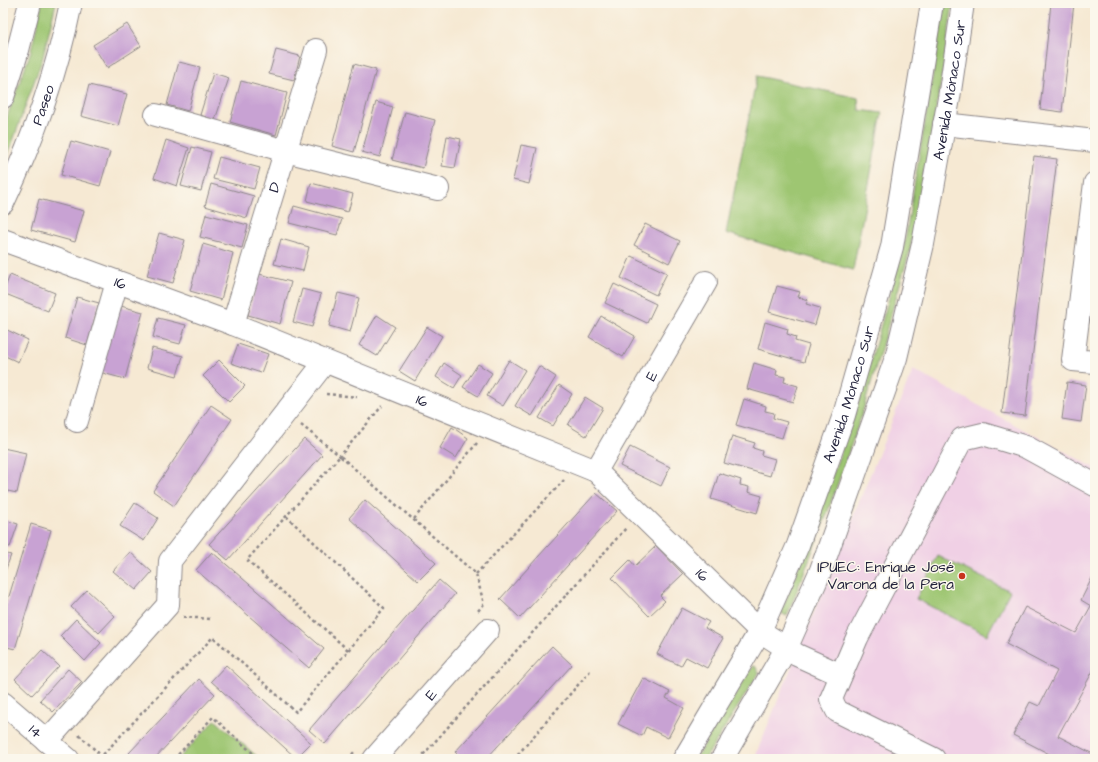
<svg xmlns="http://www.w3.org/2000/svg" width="1098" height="762" font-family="'Architects Daughter',sans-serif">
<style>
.built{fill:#f0d0e5}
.green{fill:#9ec672;stroke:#607456}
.building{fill:#c8a2d3}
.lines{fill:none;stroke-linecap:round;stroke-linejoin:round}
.minor-casing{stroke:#8c8687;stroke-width:24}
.major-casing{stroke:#8c8687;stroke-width:24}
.path{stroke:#8c8687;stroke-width:2.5;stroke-dasharray:3 3;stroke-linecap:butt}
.minor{stroke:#fff;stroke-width:22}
.major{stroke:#fff;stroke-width:22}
.poi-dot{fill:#c8321e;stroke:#fbf7ec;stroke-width:1.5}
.labels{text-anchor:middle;stroke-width:3;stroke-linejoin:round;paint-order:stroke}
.street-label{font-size:15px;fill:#22223b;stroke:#fbf7ec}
.poi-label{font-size:15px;fill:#22223b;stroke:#fbf7ec;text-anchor:end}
</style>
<rect width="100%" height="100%" fill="#fbf7ec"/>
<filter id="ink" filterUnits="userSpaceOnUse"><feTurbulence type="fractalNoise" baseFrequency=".025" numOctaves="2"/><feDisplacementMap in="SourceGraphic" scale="8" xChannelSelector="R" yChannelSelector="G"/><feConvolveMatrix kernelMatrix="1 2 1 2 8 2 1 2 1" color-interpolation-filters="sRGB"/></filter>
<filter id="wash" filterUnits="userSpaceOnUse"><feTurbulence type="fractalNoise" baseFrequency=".012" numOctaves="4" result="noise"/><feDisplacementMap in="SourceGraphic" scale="16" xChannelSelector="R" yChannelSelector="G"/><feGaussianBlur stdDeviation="0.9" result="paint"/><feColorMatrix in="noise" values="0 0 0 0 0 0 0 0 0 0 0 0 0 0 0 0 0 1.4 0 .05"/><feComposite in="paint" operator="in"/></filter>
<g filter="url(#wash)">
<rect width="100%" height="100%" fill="#f6e9d3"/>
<path class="built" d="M913 370 1095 468V759H754Z"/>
<g class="green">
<path d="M42 3H56L43 57 3 169V128L31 51Z"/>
<path d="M945 3H953L941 82 910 250 861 417 827 514 787 616 781 613 855 414 904 246Z"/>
<path d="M757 76 858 98 859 110 882 113 853 270 726 233Z"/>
<path d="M938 556 1010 591 987 635 916 599Z"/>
<path d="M753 666H755L759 673 705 759H695Z"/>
<path d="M215 720 260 759H178Z"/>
</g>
<g id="blocks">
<g class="building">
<path d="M133 3H147L146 7Z"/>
<path d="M1051 3H1074L1062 112 1040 109Z"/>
<path d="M127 24 141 46 107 68 93 45Z"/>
<path d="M276 50 300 56 294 80 269 74Z"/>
<path d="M179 62 200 67 188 111 167 105Z"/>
<path d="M354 64 376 70 354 152 332 146Z"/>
<path d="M213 73 229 78 215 120 200 115Z"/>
<path d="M241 81 287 93 276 135 230 122Z"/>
<path d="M89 85 127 94 118 126 81 116Z"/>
<path d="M376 102 393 107 380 157 362 152Z"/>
<path d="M405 112 435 120 423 168 392 160Z"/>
<path d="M447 136 461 139 455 168 442 166Z"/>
<path d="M166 140 189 148 177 186 154 178Z"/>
<path d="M71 141 110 152 100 186 61 175Z"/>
<path d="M521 145 537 148 529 184 513 180Z"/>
<path d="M192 147 211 152 201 191 181 186Z"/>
<path d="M1034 156 1057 159 1025 416 1002 413Z"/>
<path d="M219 157 260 168 254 189 213 179Z"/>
<path d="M311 183 353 194 348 212 307 201Z"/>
<path d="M211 184 254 196 247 218 205 206Z"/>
<path d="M39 199 84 211 75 242 31 230Z"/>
<path d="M294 206 342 219 337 235 289 223Z"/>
<path d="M206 214 248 225 242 248 200 237Z"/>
<path d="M645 224 680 241 669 263 634 245Z"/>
<path d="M159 233 185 240 173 283 147 276Z"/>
<path d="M281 239 309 247 303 271 274 264Z"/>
<path d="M203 244 233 253 221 300 190 291Z"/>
<path d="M631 256 667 273 656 295 621 278Z"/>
<path d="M259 274 291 282 280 324 248 315Z"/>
<path d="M10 275 55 293 48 311 3 293Z"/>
<path d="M614 284 656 304 647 323 605 303Z"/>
<path d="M777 286 800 292 798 297 808 300 806 304 820 308 815 325 769 312Z"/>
<path d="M302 289 321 294 312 327 293 322Z"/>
<path d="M338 293 359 298 350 332 329 326Z"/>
<path d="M77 297 99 303 87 345 65 338Z"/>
<path d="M117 305 143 312 125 379 99 372Z"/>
<path d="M377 315 395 327 377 356 359 345Z"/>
<path d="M601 316 635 336 623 357 589 337Z"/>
<path d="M158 318 186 325 180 344 153 337Z"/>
<path d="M765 322 788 329 787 334 796 337 795 341 809 345 804 362 758 349Z"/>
<path d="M427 327 442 336 415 381 399 371Z"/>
<path d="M3 328 28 340 18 362 3 355Z"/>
<path d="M238 344 268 354 261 373 231 363Z"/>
<path d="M152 348 183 356 177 376 147 368Z"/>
<path d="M219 360 245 386 229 402 203 376Z"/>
<path d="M509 360 525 370 503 406 487 396Z"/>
<path d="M444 363 462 375 454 388 436 377Z"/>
<path d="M754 363 777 370 776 375 785 377 784 382 798 386 793 402 747 389Z"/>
<path d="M478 364 492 373 478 396 463 387Z"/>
<path d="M539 366 556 377 532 416 515 406Z"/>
<path d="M1067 382 1086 385 1081 422 1062 419Z"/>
<path d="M559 385 572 394 553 426 539 418Z"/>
<path d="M585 397 603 408 586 436 568 425Z"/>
<path d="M744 399 766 406 765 411 774 413 773 418 787 422 782 438 736 425Z"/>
<path d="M1094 402H1095V417H1092Z"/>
<path d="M211 405 232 419 174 506 153 491Z"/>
<path d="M452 427 468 438 456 458 440 448Z"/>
<path d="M732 436 755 443 753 448 762 451 761 455 775 459 770 476 724 463Z"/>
<path d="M304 439 322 455 228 560 209 544Z"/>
<path d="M630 447 670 467 661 486 620 466Z"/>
<path d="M3 448 26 453 17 493 3 490Z"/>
<path d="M719 473 741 480 740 485 749 487 748 492 762 496 757 513 711 499Z"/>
<path d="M596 493 617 511 520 618 500 599Z"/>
<path d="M365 500 436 563 418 581 349 518Z"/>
<path d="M135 503 158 518 144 541 120 526Z"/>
<path d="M5 520 18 524 10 547 3 545V527Z"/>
<path d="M31 524 51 530 15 649 3 646V616Z"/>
<path d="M656 546 683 574 660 596 665 601 649 616 612 578 630 560 635 566Z"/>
<path d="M130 552 152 572 136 590 113 571Z"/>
<path d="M212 552 324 649 309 668 196 570Z"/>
<path d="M3 553 11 555 3 577Z"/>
<path d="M1095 572V667L1058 736 1095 755V759H1059L1013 735 1030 702 1039 706 1057 671 1006 644 1025 607 1076 633 1091 606 1081 600Z"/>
<path d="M439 580 455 594 325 744 309 730Z"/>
<path d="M87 590 115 616 99 633 71 607Z"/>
<path d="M682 608 709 622 705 628 723 638 707 668 686 657 681 666 657 654Z"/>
<path d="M76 619 101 643 85 661 60 636Z"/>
<path d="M552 646 572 665 486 759H462L455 752Z"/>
<path d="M42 650 59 666 32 695 15 679Z"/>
<path d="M226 665 311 743 296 758 211 681Z"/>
<path d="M68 669 82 682 53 712 40 700Z"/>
<path d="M643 678 670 692 666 698 684 708 668 738 646 727 642 736 618 724Z"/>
<path d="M199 679 215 694 154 759H136L129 753Z"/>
</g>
</g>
</g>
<g filter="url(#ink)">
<use href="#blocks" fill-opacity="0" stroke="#8c8687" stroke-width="1"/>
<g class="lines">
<g class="minor-casing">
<g id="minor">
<path d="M3 97 18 50 30 3"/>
<path d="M156 115 286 151 438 189"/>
<path d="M944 124 1095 141"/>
<path d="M1095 183 1073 360 1095 362"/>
<path id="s1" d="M3 203C33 140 57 72 71 3"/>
<path id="s2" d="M3 240 233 324 596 471 760 631 797 655 841 675"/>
<path id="s3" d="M233 324 316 50"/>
<path d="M77 421 117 282"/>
<path id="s4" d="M596 471 706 282"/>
<path id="s5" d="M3 703 68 759"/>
<path d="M47 741 168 605 170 561 325 362"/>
<path id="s6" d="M374 759 488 630"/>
<path d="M934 759 837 711 831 699 857 638 962 439 983 434 1026 447 1095 485"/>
</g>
</g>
<g class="major-casing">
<g id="major">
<path id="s7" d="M684 759 760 631 798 545 844 415 892 247 932 3"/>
<path id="s8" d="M722 759 786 649 821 570 896 358 923 244 949 98 963 3"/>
</g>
</g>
<g class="path">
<path d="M326 394 357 397"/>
<path d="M301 425 340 456 382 406"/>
<path d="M414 519 477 443"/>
<path d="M476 574 564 480"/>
<path d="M183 617 210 619"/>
<path d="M348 650 247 560 340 456 476 574 484 604 477 612"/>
<path d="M79 735 105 759"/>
<path d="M99 759 213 637 296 712 384 608 286 516"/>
<path d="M174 759 213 717 259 759"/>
<path d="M348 759 355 751"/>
<path d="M427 759 423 755 627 527"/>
<path d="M514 759 590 671"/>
</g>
<use href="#minor" class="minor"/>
<use href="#major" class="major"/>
</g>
</g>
<circle class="poi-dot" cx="962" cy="576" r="4"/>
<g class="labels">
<g class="street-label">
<text dy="5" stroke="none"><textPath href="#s8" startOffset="712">Avenida Mónaco Sur</textPath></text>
<text dy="5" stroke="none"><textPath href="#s1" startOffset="106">Paseo</textPath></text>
<text dy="5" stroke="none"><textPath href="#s3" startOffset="143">D</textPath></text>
<text dy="5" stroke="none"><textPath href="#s2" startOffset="125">16</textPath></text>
<text dy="5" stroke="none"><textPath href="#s4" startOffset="110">E</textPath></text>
<text dy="5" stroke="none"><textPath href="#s7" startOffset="402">Avenida Mónaco Sur</textPath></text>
<text dy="5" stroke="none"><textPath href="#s2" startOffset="449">16</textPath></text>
<text dy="5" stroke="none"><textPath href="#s2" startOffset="785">16</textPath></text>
<text dy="5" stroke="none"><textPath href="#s6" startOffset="86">E</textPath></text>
<text dy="5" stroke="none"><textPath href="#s5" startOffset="43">14</textPath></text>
</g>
<g class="poi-label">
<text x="954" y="572">IPUEC: Enrique José<tspan x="954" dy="17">Varona de la Pera</tspan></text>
</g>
</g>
<rect width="1098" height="762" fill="none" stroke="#fbf7ec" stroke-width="16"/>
</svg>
